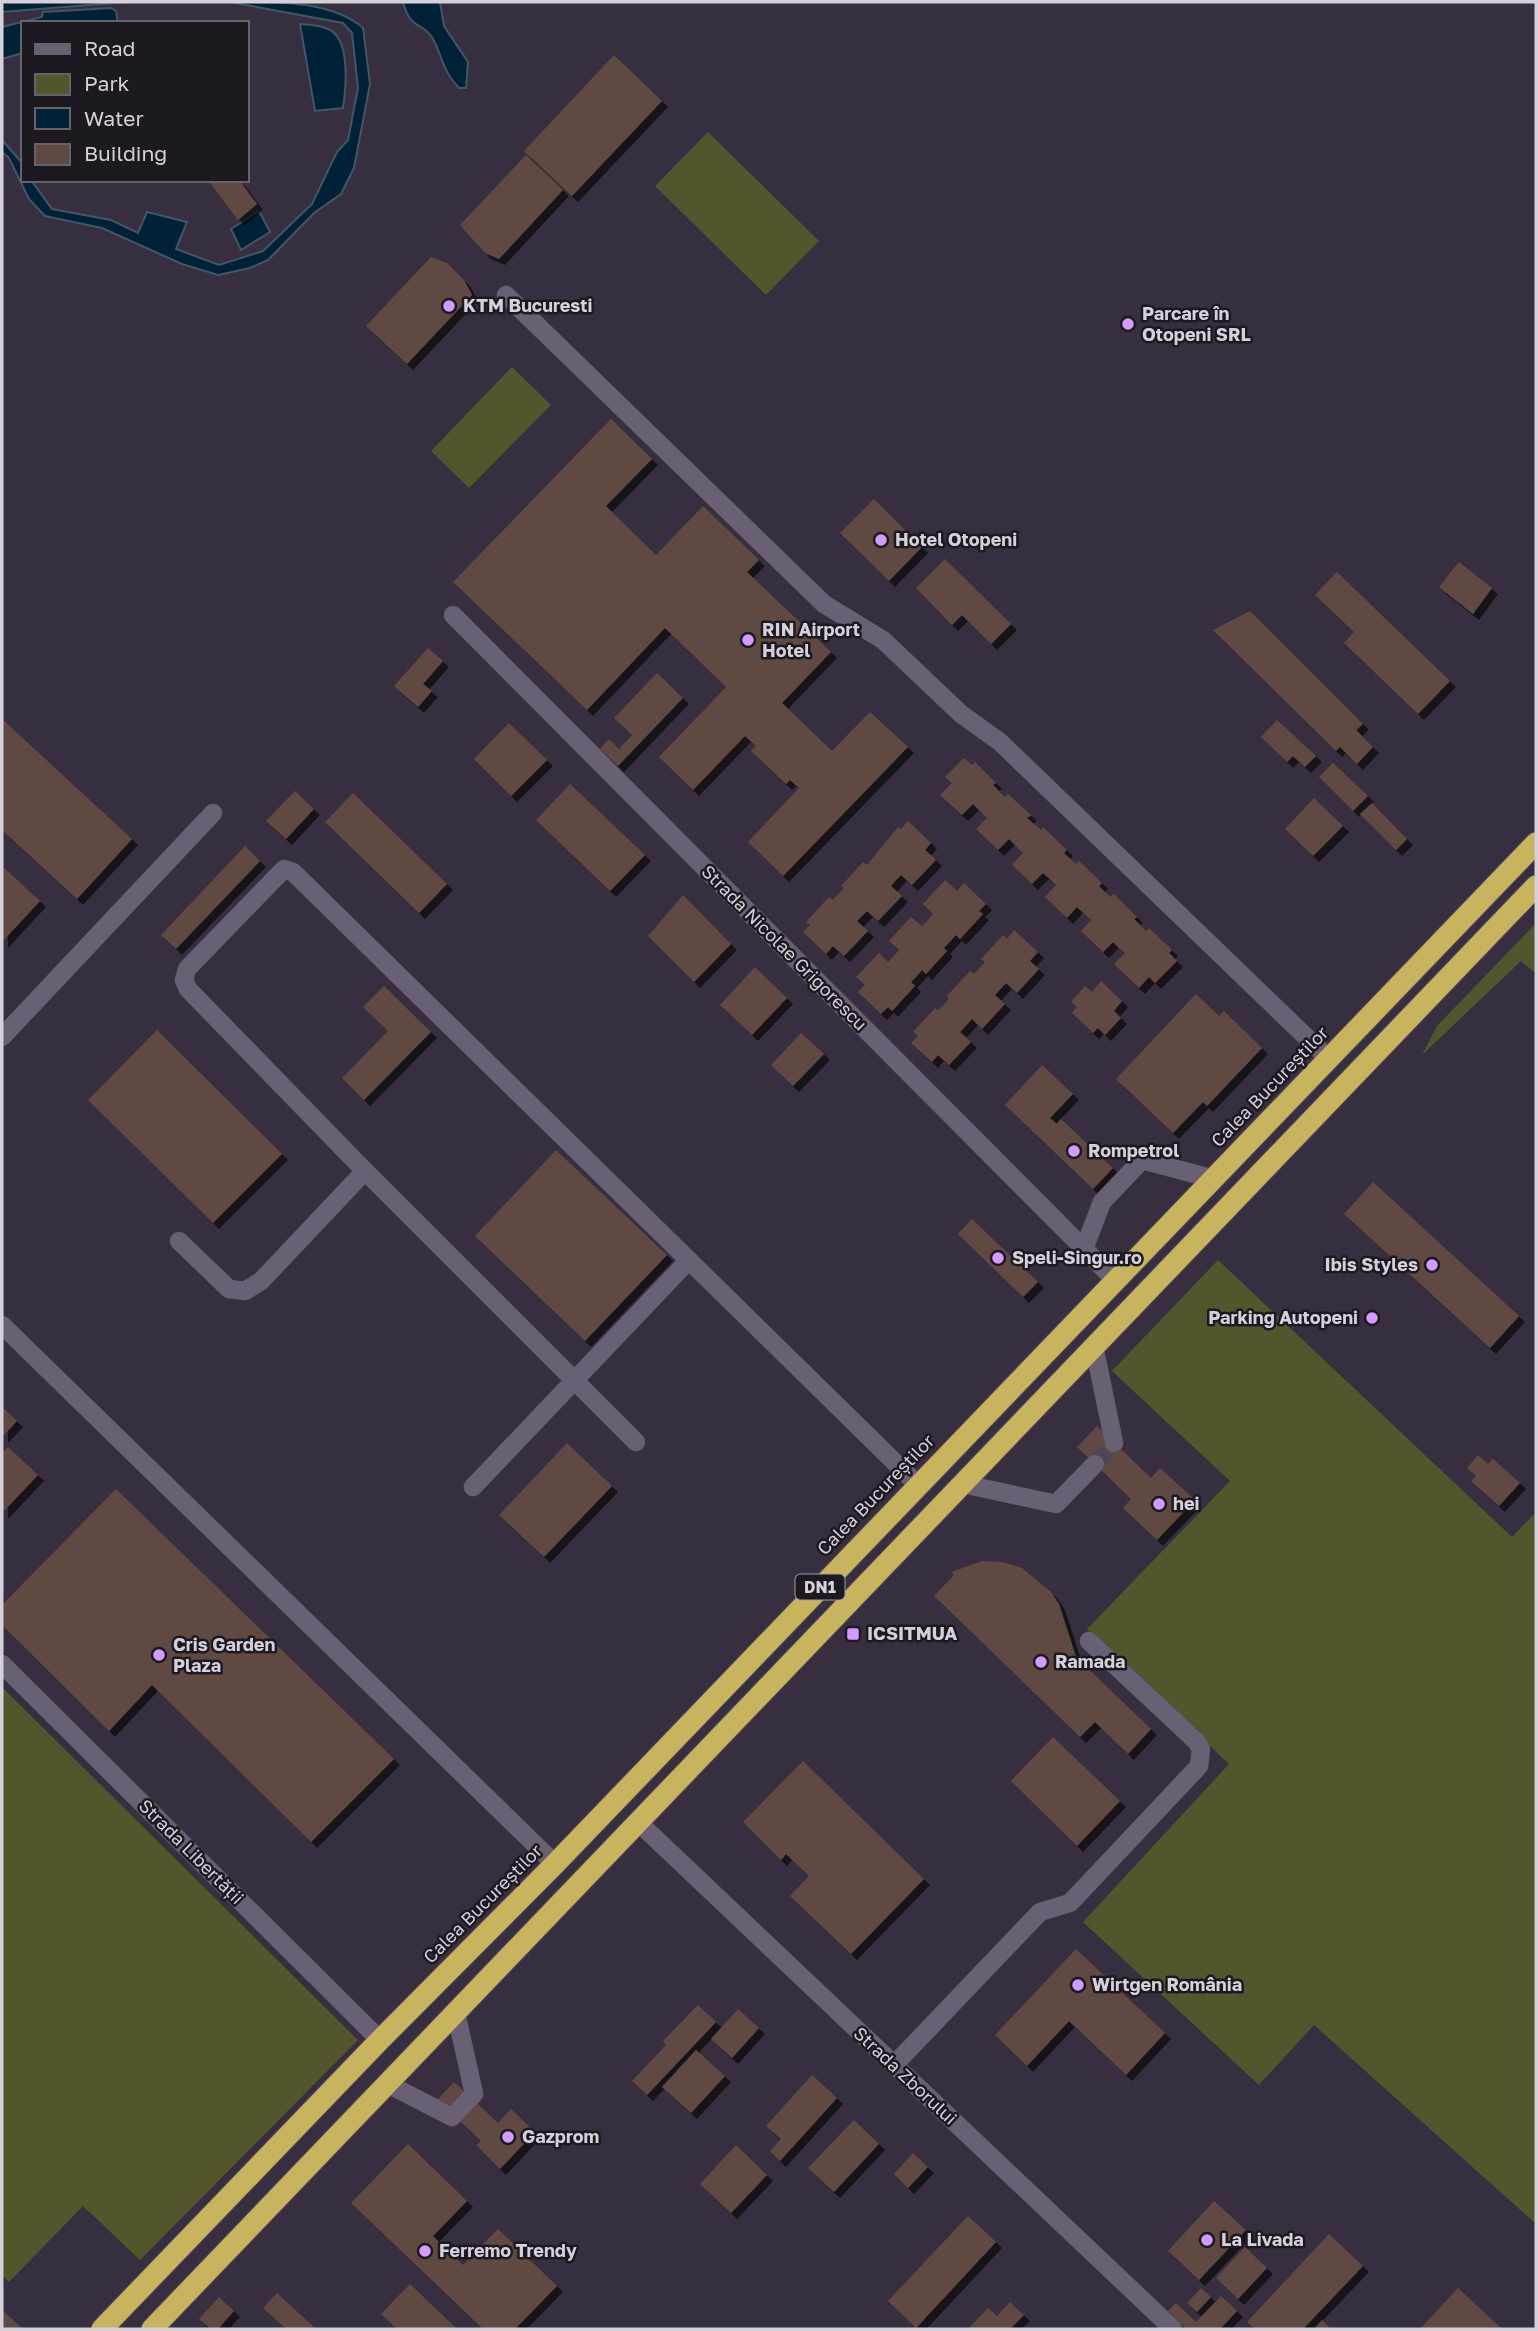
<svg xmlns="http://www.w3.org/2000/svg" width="1538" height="2331" font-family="'Golos Text',sans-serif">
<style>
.green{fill:#54552c}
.water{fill:#012137;stroke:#415668;stroke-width:2}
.building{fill:#5f4a43;filter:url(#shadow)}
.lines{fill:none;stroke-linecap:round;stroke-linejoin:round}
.minor-tunnel{stroke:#4f4756;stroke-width:18;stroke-dasharray:18 9;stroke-linecap:butt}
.minor-casing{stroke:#524a58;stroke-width:19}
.highway-casing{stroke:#524a58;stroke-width:23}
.minor{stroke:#6a6073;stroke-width:18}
.highway{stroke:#c8b35e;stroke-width:21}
.poi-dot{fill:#d39cfc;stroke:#1d1920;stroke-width:2.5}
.labels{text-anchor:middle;stroke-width:5;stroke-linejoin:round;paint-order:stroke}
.shield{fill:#1d1920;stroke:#9e99a2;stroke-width:2}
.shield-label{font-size:16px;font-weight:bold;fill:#d5d0da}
.poi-label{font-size:18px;font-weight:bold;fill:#d5d0da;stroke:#1d1920;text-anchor:start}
.street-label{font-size:18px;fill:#d5d0da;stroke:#1d1920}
</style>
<defs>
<filter id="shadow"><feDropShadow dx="6" dy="6" stdDeviation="0" flood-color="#0009"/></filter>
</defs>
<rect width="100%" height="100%" fill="#372f3f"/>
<g class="green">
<path d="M708 132 819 241 766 295 655 186Z"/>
<path d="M512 367 551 405 469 488 431 451Z"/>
<path d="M1536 923V974L1521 961 1422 1055 1437 1026Z"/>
<path d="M1218 1260 1512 1537 1536 1512V2224L1314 2025 1259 2085 1083 1922 1229 1764 1087 1629 1230 1481 1112 1371Z"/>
<path d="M2 1687 358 2040 140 2260 83 2206 9 2282 2 2275Z"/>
</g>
<g class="water">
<path d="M2 2H126L2 12Z"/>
<path d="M230 2C273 2 331 0 363 28L370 84 354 168 341 194 314 213 268 260 250 268 218 275 182 264 102 228 45 216 29 199 9 158 2 152V140L23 164V180H31L52 209 111 220 138 233 147 212 187 222 176 249 219 265 263 251 312 204 337 152 348 140 358 88 352 33 343 23Z"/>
<path d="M403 2H440L444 26 468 62 466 88H459C441 68 444 60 433 39 423 21 411 32 403 2Z"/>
<path d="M111 8 116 11 118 23H23V53L2 59V27L42 17 43 12Z"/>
<path d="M300 24C309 25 320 25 328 29 351 38 346 88 343 108L315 111Z"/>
<path d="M259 211 270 232 241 250 231 229Z"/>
</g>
<g class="building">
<path d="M614 55 662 101 572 196 524 151Z"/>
<path d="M526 155 563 190 499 259 485 253 460 225Z"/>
<path d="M208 180H239L257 204 238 220Z"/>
<path d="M431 257 447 263 464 280 472 295 407 364 366 326Z"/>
<path d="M611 419 652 459 606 506 656 555 703 506 759 560 747 572 831 652 782 703 832 751 870 712 908 747 783 876 748 842 799 788 790 780 786 784 751 751 756 746 745 736 693 790 659 757 726 687 665 628 587 710 453 582Z"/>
<path d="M874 499 922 547 889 581 840 533Z"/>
<path d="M945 559 1011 624 991 644 962 615 952 625 916 588Z"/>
<path d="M1459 562 1492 588 1473 614 1439 587Z"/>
<path d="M1337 572 1450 681 1418 714 1344 643 1354 632 1315 595Z"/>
<path d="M1250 611 1363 724 1356 730 1373 747 1357 764 1340 747 1336 751 1213 630Z"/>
<path d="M428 648 443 661 423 684 432 691 418 707 394 686Z"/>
<path d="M657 673 683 698 618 766 600 749 609 739 619 749 632 735 614 718Z"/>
<path d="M2 719 132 839 77 899 2 830Z"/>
<path d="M1277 720 1316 756 1305 767 1293 756 1287 762 1261 737Z"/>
<path d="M509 723 547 760 511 796 474 759Z"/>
<path d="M964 758 972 765 975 762 996 783 993 785 1005 797 1008 794 1031 815 1027 818 1041 830 1043 827 1067 850 1064 853 1076 864 1079 861 1102 883 1099 886 1110 897 1114 894 1137 917 1134 919 1146 931 1149 928 1172 950 1169 953 1177 961 1155 983 1149 977 1139 988 1114 964 1125 953 1119 948 1113 942 1103 952 1081 931 1091 920 1077 907 1067 918 1045 897 1056 885 1051 880 1043 873 1032 884 1012 865 1023 853 1009 839 998 850 976 829 987 818 973 804 962 815 940 795 952 783 945 777Z"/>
<path d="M1333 763 1368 796 1353 811 1319 777Z"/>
<path d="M570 784 645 855 610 891 536 820Z"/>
<path d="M295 791 314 809 286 839 266 821Z"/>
<path d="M353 793 447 884 419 913 325 822Z"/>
<path d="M1314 798 1343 826 1313 856 1285 829Z"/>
<path d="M1372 803 1407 839 1396 850 1360 814Z"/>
<path d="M908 821 931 843 925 850 936 860 912 885 901 875 896 880 891 886 902 896 878 921 867 911 857 921 868 931 844 956 833 946 826 954 803 932 810 925 806 922 829 897 833 900 844 888 841 886 863 862 867 865 898 827 901 829Z"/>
<path d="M245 846 260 861 176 949 161 935Z"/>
<path d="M2 866 40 901 2 942Z"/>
<path d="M945 880 957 891 964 883 986 904 979 911 983 914 960 939 956 935 944 948 947 951 926 974 922 970 916 977 911 982 915 986 892 1011 888 1007 881 1014 858 992 865 985 856 977 879 953 888 962 894 956 899 950 889 941 911 917 922 926 928 920 933 914 923 904Z"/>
<path d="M683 895 731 944 694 982 648 936Z"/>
<path d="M1014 930 1038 952 1030 961 1039 969 1017 993 1006 983 995 995 1005 1004 982 1029 972 1019 960 1032 971 1042 949 1065 938 1055 932 1062 911 1043 918 1036 913 1032 935 1008 938 1010 944 1005 949 998 947 996 970 971 974 974 985 962 981 959 1003 935 1007 939Z"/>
<path d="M755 967 787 998 752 1035 720 1005Z"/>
<path d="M1101 981 1122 1001 1114 1011 1121 1018 1105 1035 1098 1028 1093 1033 1072 1013 1077 1007 1071 1002 1085 986 1092 992Z"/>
<path d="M384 986 431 1032 364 1100 342 1078 388 1031 363 1007Z"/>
<path d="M1196 994 1219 1016 1224 1011 1262 1048 1207 1106 1203 1102 1173 1133 1116 1079Z"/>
<path d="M157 1030 282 1154 213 1223 88 1100Z"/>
<path d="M801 1033 824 1054 793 1086 771 1065Z"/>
<path d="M1042 1065 1073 1094 1050 1118 1057 1124 1061 1119 1113 1168 1093 1189 1005 1105Z"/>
<path d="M556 1150 667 1255 585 1341 475 1236Z"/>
<path d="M1373 1182 1519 1316 1490 1348 1344 1214Z"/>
<path d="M972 1219 1038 1282 1023 1297 958 1234Z"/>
<path d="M2 1407 17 1421 2 1437Z"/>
<path d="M1097 1426 1151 1478 1160 1468 1195 1500 1157 1540 1123 1508 1131 1499 1077 1447Z"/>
<path d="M567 1443 612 1486 544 1557 499 1515Z"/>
<path d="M8 1447 38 1475 2 1513V1453Z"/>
<path d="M1478 1455 1488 1464 1493 1459 1520 1483 1499 1506 1471 1481 1476 1476 1467 1468Z"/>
<path d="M116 1489 394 1759 311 1842 152 1685 109 1731 2 1625V1605Z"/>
<path d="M982 1561 1003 1562 1022 1568 1051 1592 1059 1604 1076 1657 1151 1729 1128 1754 1095 1722 1080 1737 934 1596 954 1575 952 1572Z"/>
<path d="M1053 1737 1120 1801 1077 1846 1011 1781Z"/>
<path d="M803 1761 924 1879 851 1954 790 1896 809 1876 786 1854 781 1860 743 1822Z"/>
<path d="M1076 1949 1165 2033 1126 2075 1069 2021 1027 2066 995 2035Z"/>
<path d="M698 2005 716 2022 647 2095 632 2081 666 2045 663 2041Z"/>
<path d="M738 2009 759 2028 732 2058 711 2039Z"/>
<path d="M696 2050 725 2076 691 2113 662 2087Z"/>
<path d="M812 2075 837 2098 780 2161 770 2151 781 2139 766 2126Z"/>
<path d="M454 2082 498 2123 511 2109 535 2132 500 2169 476 2145 481 2141 437 2100Z"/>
<path d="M854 2120 879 2144 834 2192 808 2168Z"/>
<path d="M408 2144 467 2201 433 2236 463 2265 498 2229 557 2286 515 2329H483L351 2203Z"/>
<path d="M736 2145 767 2175 731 2213 700 2184Z"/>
<path d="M913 2153 928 2167 908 2188 894 2174Z"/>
<path d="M1214 2201 1246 2230 1199 2280 1168 2251Z"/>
<path d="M968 2216 996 2242 916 2328 888 2301Z"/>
<path d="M1329 2234 1363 2266 1303 2329H1255L1247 2322Z"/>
<path d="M1245 2247 1267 2268 1238 2299 1216 2278Z"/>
<path d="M410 2284 457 2329H397L381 2314Z"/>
<path d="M1201 2288 1211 2297 1197 2312 1187 2303Z"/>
<path d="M1458 2288 1502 2329H1420Z"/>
<path d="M277 2293 316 2329H286L263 2308Z"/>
<path d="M1221 2296 1237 2311 1220 2329H1186L1168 2311 1176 2303 1196 2322Z"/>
<path d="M219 2297 234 2311 218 2329H211L199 2319Z"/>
<path d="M1010 2302 1024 2315 1010 2329H968L988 2308 997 2316Z"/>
<path d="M2 2310 23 2329H2Z"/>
<path d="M1322 2320 1331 2329H1314Z"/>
</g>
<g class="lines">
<path class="minor-tunnel" d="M1095 1464 1114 1443"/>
<g class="minor-casing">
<g id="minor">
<path d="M506 295 824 604 883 640 961 714 1000 742 1329 1059"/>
<path d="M453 615 1115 1280"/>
<path d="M2 1037 213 813"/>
<path d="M179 1241 229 1289 245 1291 261 1281 365 1171"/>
<path d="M1084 1249 1102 1202 1142 1160 1214 1179"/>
<path d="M2 1325 555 1864"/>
<path d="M1094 1346 1114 1443"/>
<path d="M636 1442 365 1171 188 989 184 980 187 969 284 869 293 872 918 1485"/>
<path d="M963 1484 1056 1504 1095 1464"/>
<path d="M473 1487 689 1260"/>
<path d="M2 1664 380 2040"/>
<path d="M638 1822 1173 2329"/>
<path d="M894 2065 1040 1912 1070 1903 1199 1766 1201 1749 1196 1741 1089 1641"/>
<path d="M388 2084 452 2117 474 2094 456 2013"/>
</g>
</g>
<g class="highway-casing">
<g id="highway">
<path d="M102 2329 380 2040 555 1864 1536 843"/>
<path d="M152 2329 1536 886"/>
</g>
</g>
<use href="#minor" class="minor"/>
<use href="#highway" class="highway"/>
</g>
<g class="poi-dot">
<circle cx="449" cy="306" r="7"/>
<circle cx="1128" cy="324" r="7"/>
<circle cx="881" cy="540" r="7"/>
<circle cx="748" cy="640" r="7"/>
<circle cx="1074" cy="1151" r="7"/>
<circle cx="998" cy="1258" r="7"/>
<circle cx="1432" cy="1265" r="7"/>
<circle cx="1372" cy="1318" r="7"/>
<circle cx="1159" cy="1504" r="7"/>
<rect x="846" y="1627" width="14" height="14" rx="3.5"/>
<circle cx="159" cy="1655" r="7"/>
<circle cx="1041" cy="1662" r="7"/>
<circle cx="1078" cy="1985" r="7"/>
<circle cx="508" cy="2137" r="7"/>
<circle cx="1207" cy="2240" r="7"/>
<circle cx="425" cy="2251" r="7"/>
</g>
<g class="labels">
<rect class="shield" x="795.5" y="1574.5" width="49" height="25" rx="5"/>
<g class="shield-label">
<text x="820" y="1593">DN1</text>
</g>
<g class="poi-label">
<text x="463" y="312">KTM Bucuresti</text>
<text x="1142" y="320">Parcare în<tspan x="1142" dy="21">Otopeni SRL</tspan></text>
<text x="895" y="546">Hotel Otopeni</text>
<text x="762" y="636">RIN Airport<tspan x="762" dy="21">Hotel</tspan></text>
<text x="1088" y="1157">Rompetrol</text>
<text x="1012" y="1264">Speli-Singur.ro</text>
<text x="1418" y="1271" text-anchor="end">Ibis Styles</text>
<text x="1358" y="1324" text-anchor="end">Parking Autopeni</text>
<text x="1173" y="1510">hei</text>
<text x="867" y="1640">ICSITMUA</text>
<text x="173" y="1651">Cris Garden<tspan x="173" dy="21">Plaza</tspan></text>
<text x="1055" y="1668">Ramada</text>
<text x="1092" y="1991">Wirtgen România</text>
<text x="522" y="2143">Gazprom</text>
<text x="1221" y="2246">La Livada</text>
<text x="439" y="2257">Ferremo Trendy</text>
</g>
<g class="street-label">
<text transform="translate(784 948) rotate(45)" y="6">Strada Nicolae Grigorescu</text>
<text transform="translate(1270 1087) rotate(-46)" y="6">Calea Bucureștilor</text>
<text transform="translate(876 1495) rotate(-46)" y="6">Calea Bucureștilor</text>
<text transform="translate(191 1852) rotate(45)" y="6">Strada Libertății</text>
<text transform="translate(483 1904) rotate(-45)" y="6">Calea Bucureștilor</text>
<text transform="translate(905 2076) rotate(43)" y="6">Strada Zborului</text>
</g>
</g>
<rect width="1538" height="2331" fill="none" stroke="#d5d0da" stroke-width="7"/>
<rect x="21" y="21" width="228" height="161" fill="#1d1920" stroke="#67626a" stroke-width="2"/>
<rect x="35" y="44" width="35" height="10" fill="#6a6073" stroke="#67626a" stroke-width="2"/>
<text x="84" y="56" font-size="21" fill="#d5d0da">Road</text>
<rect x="35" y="74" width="35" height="21" fill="#54552c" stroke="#67626a" stroke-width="2"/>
<text x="84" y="91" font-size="21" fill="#d5d0da">Park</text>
<rect x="35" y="108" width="35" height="21" fill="#012137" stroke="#67626a" stroke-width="2"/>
<text x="84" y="126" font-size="21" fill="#d5d0da">Water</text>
<rect x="35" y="144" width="35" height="21" fill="#5f4a43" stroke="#67626a" stroke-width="2"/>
<text x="84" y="161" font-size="21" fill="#d5d0da">Building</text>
</svg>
